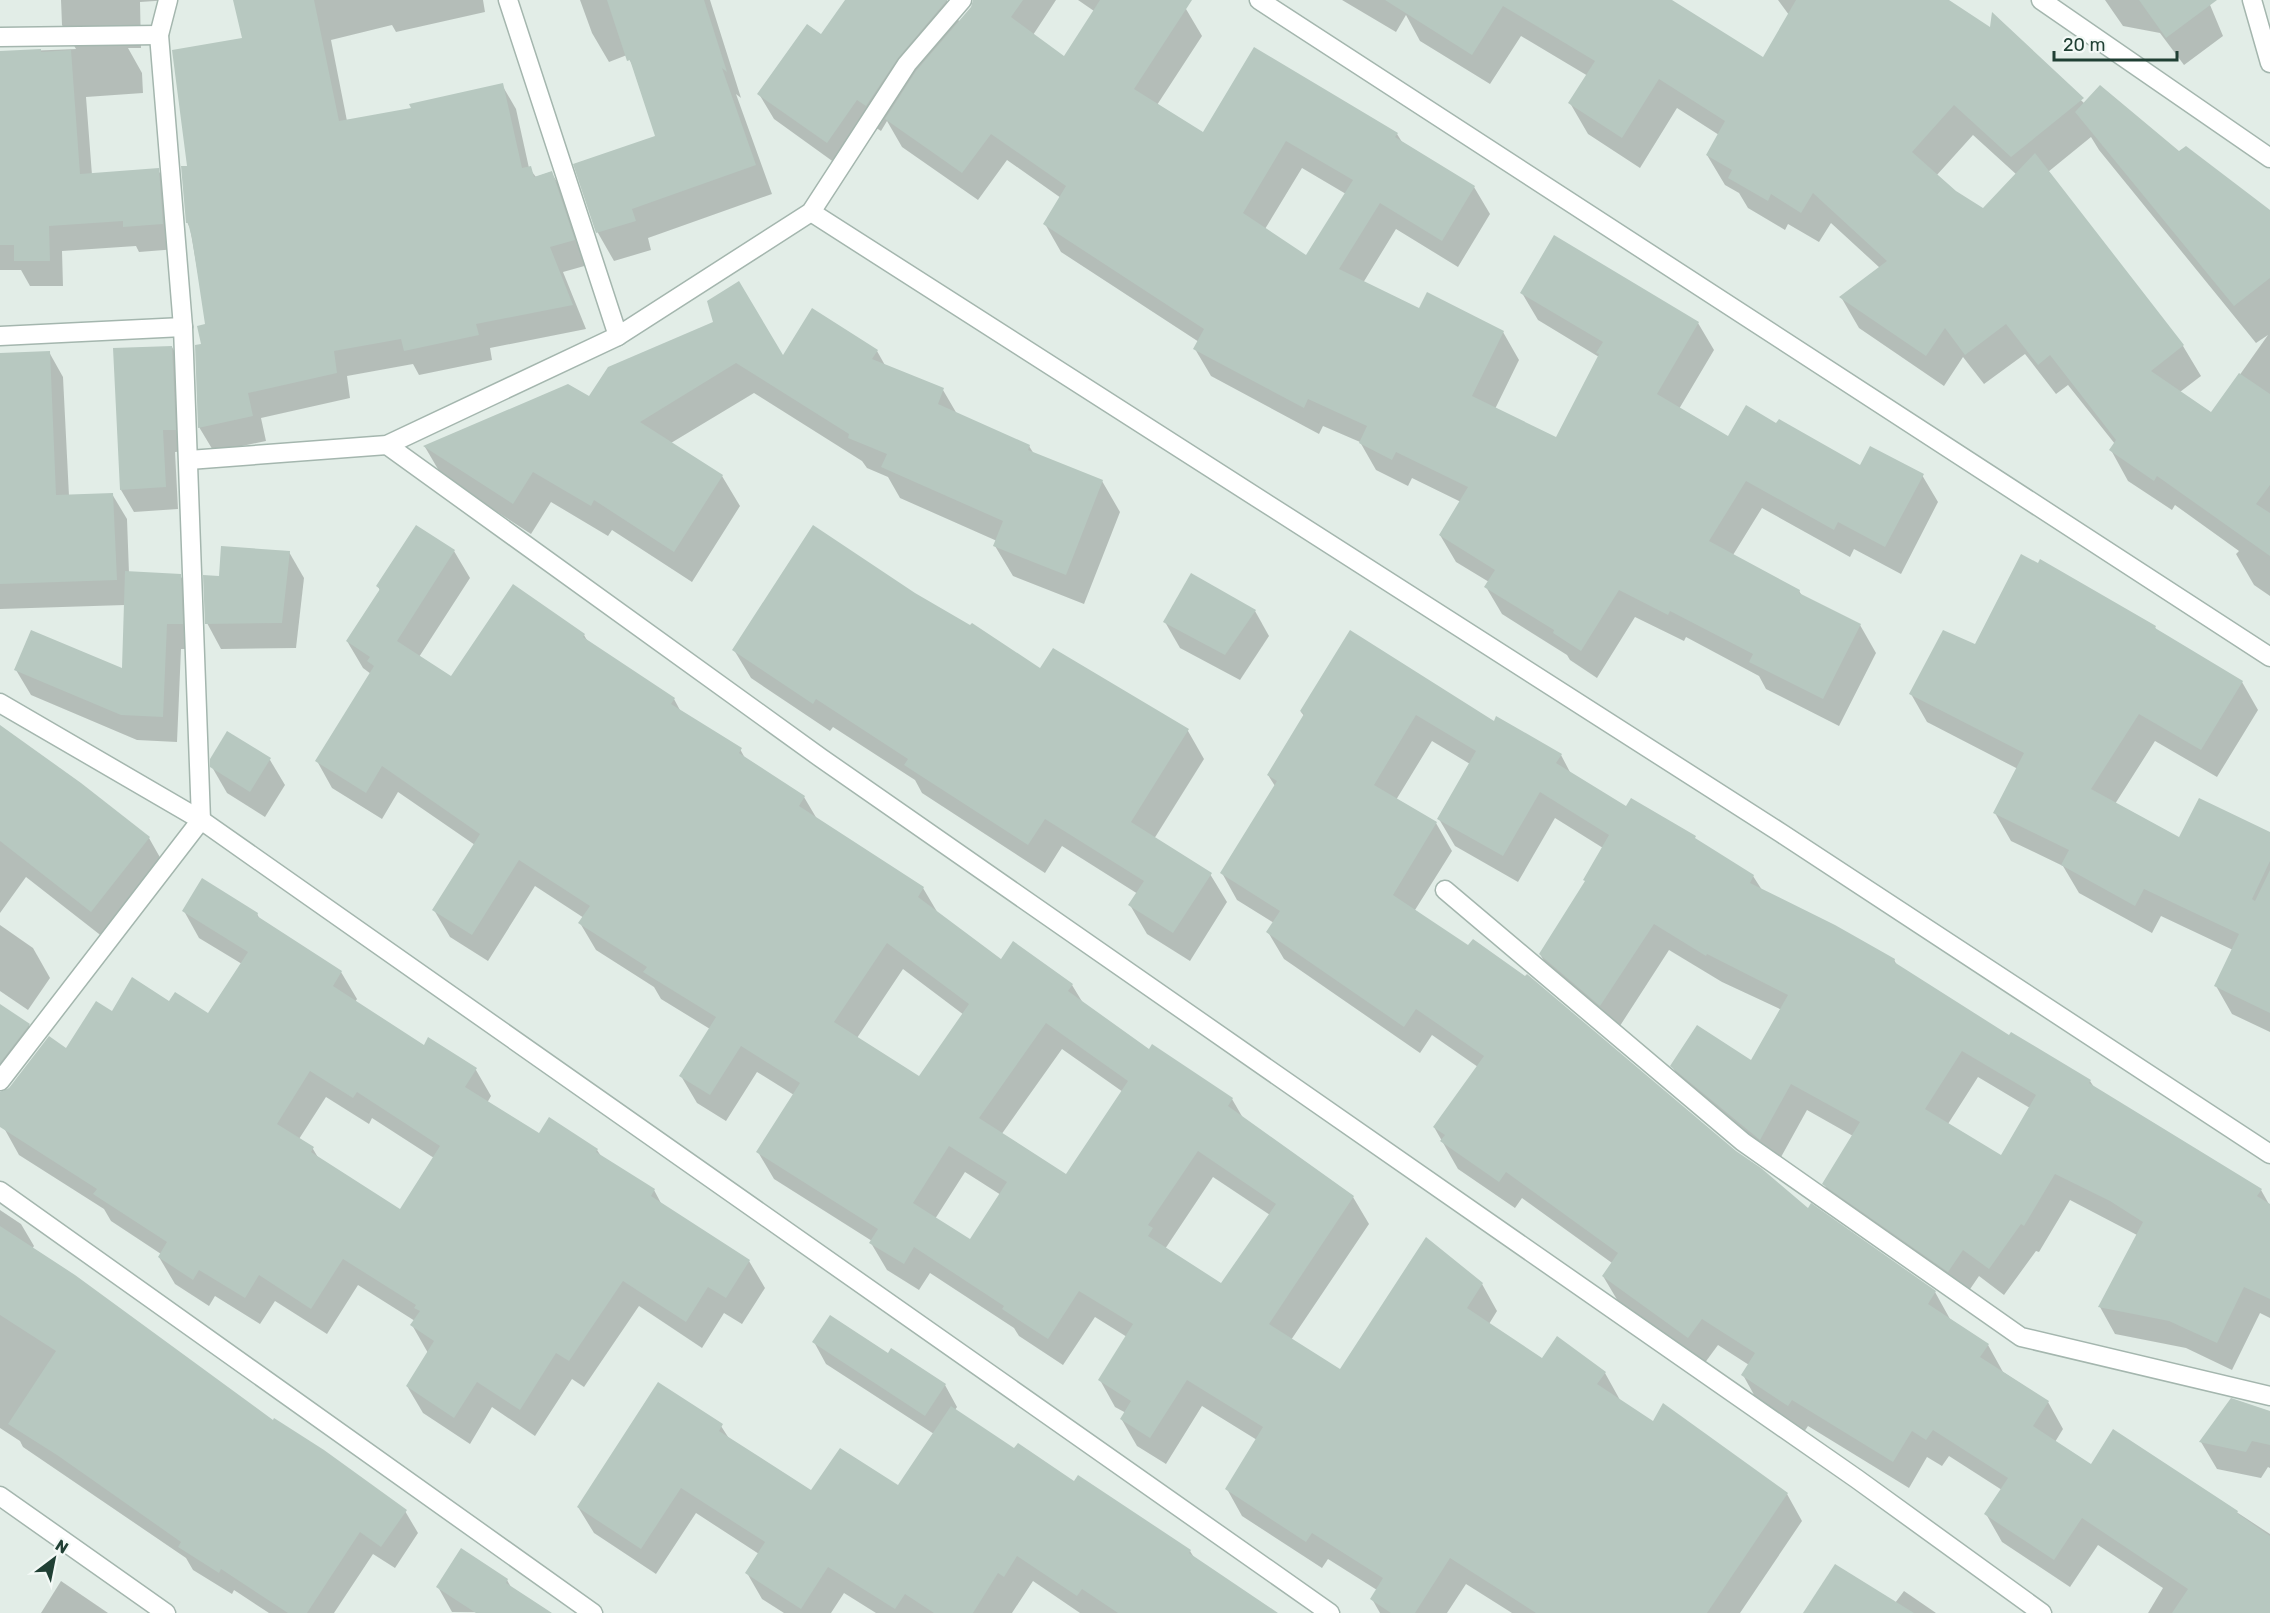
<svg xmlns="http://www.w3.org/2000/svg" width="2270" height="1613" font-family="Rubik,sans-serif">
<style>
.shadow{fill:#0003;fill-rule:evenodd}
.building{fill:#b7c8c0;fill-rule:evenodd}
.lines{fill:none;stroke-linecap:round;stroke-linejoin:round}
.street-casing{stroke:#a4b6ae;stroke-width:21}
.street{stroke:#fff;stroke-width:18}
</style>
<rect width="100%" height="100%" fill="#e2ede7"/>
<g class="shadow">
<path d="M61 0H170L140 2 141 48H128L142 73 143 93 86 97 92 175 158 170 172 195 177 249 139 252 136 246 62 251 63 286H30L21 270H0V52L76 49 62 25Z"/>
<path d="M235 0H483L485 12 396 32 392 25 331 40 347 121 412 110 502 85 516 109 529 168 536 177 551 172 566 197 588 265 563 272 586 329 490 348 492 360 419 375 413 364 347 376 350 398 261 418 266 441 214 452 199 427 203 346 207 325 190 228 187 222 189 167 244 39Z"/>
<path d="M580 0H710L741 98 736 94 772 194 648 238 651 250 614 261 598 233 575 164 657 137 637 74 627 55 609 62 592 33Z"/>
<path d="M847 0H947L960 23 981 0H1056L1033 35 1064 58 1094 11 1078 0H1172L1186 9 1202 36 1157 105 1204 134H1397L1402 142 1474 187 1490 214 1458 267 1396 229 1363 283 1420 310 1503 332 1519 360 1495 409 1556 439 1599 357 1538 320 1522 293 1698 323 1714 350 1679 409 1729 438 1777 425 1861 467 1922 475 1938 502 1901 574 1854 549 1850 557 1762 508 1733 555 1799 591 1803 597 1860 625 1876 653 1839 726 1766 689 1759 676 1686 637 1684 641 1635 617 1597 678 1570 660 1567 655 1502 614 1486 587 1489 582 1456 562 1440 535 1461 502 1412 478 1408 486 1376 470 1360 442 1323 426 1319 434 1211 376 1195 349 1199 342 1061 252 1045 224 1061 198 1007 160 978 200 902 147 887 121 881 131 872 125 842 168 774 119 759 94 822 36ZM1302 168 1346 194 1307 257 1265 229Z"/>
<path d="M1342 0H1668L1763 59 1789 15 1778 0H1946L2010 42 2015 37 2085 104 2179 153 2270 211V596L2254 585 2236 554 2239 551 2175 505 2172 510 2128 481 2111 450 2115 444 2068 385 2056 394 2025 354 1984 384 1963 357 1944 386 1859 328 1841 297 1880 268 1831 223 1819 242 1788 224 1785 230 1748 208 1739 193 1725 185 1707 155 1719 135 1677 108 1640 168 1588 134 1570 103 1588 76 1521 36 1490 84 1420 41 1406 15 1396 32ZM1973 135 2017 175 1983 210 1955 192 1936 176ZM2091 137 2099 150 2256 343 2268 335 2212 414 2180 392 2201 376 2183 346 2048 172Z"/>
<path d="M2105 0H2208L2223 36 2184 65 2160 33 2123 26Z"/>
<path d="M172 347 184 369 187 451 175 452 178 509 134 512 121 490Z"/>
<path d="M877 351 886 367 943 390 957 414 1029 446 1034 454 1102 481 1120 512 1084 604 1013 576 995 546 997 541 900 498 888 477 867 468 862 461 754 393 671 443 722 476 740 506 692 582 612 530 608 536 551 502 531 534 442 476 425 447 590 398 609 368Z"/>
<path d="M49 352 63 377 69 496 112 494 127 519 129 573 180 575 195 601 196 649H181L177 742 137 740 31 695 16 670H123L125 605 0 609V355Z"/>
<path d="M454 551 470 578 419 657 452 678 584 635 588 642 674 699 681 712 740 749 746 760 804 797 817 819 923 888 939 915 1001 961 1072 985 1083 1003 1150 1051 1232 1099 1243 1118 1353 1197 1369 1224 1291 1340 1340 1371 1482 1284 1497 1311 1489 1324 1542 1360 1605 1373 1620 1400 1653 1423 1787 1494 1802 1521 1740 1613H1512L1466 1584 1447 1613H1380L1372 1599 1377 1590 1328 1559 1322 1568 1242 1516 1227 1489 1257 1440 1202 1406 1166 1464 1137 1446 1122 1420 1126 1413 1115 1407 1100 1380 1127 1337 1095 1317 1063 1365 1019 1336 1014 1328 930 1273 919 1290 887 1270 871 1243 872 1241 774 1179 758 1152 794 1095 757 1072 726 1121 697 1103 681 1076 710 1029 661 999 654 987 596 950 580 923 584 918 535 886 488 961 450 937 434 910 475 845 398 792 382 819 332 788 317 761 371 674 363 668 347 641 380 591 378 586ZM903 969 964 1015 919 1078 857 1038ZM1062 1049 1123 1092 1067 1177 1001 1135ZM965 1172 1001 1195 971 1241 935 1219ZM1213 1177 1270 1215 1222 1285 1165 1249Z"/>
<path d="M289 552 304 578 296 648 221 649 207 623 220 577Z"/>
<path d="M915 594 1041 670 1188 731 1204 759 1154 839 1210 874 1227 902 1190 961 1147 934 1130 905 1138 894 1062 846 1045 873 922 793 915 780 833 727 830 731 751 678 734 650Z"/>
<path d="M1255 611 1269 636 1240 680 1180 648 1165 622Z"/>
<path d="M2155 627 2157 632 2242 682 2258 710 2217 777 2155 741 2115 804 2180 839 2270 834V1032L2232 1014 2216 986 2233 950 2161 916 2152 933 2079 893 2063 866 2011 841 1995 813 2018 769 1927 722 1911 694 1975 646Z"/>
<path d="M1351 632 1494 723 1561 755 1571 774 1627 808 1697 842 1753 876 1762 890 1894 960 1897 965 2010 1037 2090 1081 2094 1087 2261 1190 2270 1206V1318L2260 1313 2232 1370 2186 1348 2115 1334 2100 1307 2137 1235 2070 1200 2039 1252 2036 1251 2004 1295 1979 1276 1964 1298 1840 1211 1824 1184 1853 1136 1807 1110 1776 1166 1688 1093 1672 1066 1752 1062 1782 1010 1722 982 1669 950 1616 1032 1556 982 1540 954 1586 882 1603 848 1555 818 1518 882 1455 846 1439 819 1470 764 1432 741 1396 800 1436 823 1452 851 1415 910 1735 1152 1808 1211 1935 1292 1950 1319 1988 1345 2003 1372 2048 1402 2063 1429 2055 1442 2092 1466 2113 1431 2270 1534V1613H2148L2163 1588 2098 1545 2070 1587 2002 1542 1986 1514 2002 1490 1949 1456 1942 1466 1927 1457 1909 1488 1808 1426 1804 1432 1758 1402 1743 1375 1749 1365 1718 1345 1704 1364 1619 1303 1603 1276 1612 1263 1522 1198 1515 1208 1458 1169 1434 1127 1478 1067 1432 1035 1420 1053 1284 959 1268 932 1274 923 1237 900 1222 873 1275 786 1268 775 1305 717 1301 712ZM1978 1077 2030 1108 2002 1157 1948 1124Z"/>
<path d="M0 727 149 838 166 868 108 941 26 877 0 913Z"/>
<path d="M270 760 285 785 265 817 227 793 212 767Z"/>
<path d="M184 911 257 914 261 921 341 972 357 999 355 1002 424 1047 476 1070 491 1096 487 1103 539 1135 597 1150 601 1156 654 1190 662 1205 749 1261 765 1288 742 1324 724 1313 702 1348 639 1306 584 1387 572 1379 535 1436 492 1407 470 1444 423 1413 407 1386 428 1353 412 1325 415 1321 358 1285 327 1334 275 1301 260 1324 215 1296 209 1306 175 1284 159 1257 161 1254 111 1221 104 1209 19 1155 4 1128 66 1050 112 1013 170 1003 209 1015 242 964 199 938ZM326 1097 369 1124 372 1118 434 1158 401 1211 319 1159 313 1149 299 1139Z"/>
<path d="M0 925 33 948 50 978 28 1010 0 991Z"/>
<path d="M0 1006 29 1025 36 1037 0 1071Z"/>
<path d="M0 1210 21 1224 34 1246 32 1249 273 1422 405 1511 418 1533 395 1568 373 1554 334 1613H269L234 1590 232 1594 193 1570 186 1558 23 1447 20 1441 0 1428Z"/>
<path d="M814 1342 888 1355 945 1385 957 1407 955 1410 1015 1450 1190 1551 1195 1559 1259 1613H1080L1033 1581 1012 1613H876L844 1593 831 1613H784L762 1599 747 1573 759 1554 696 1513 656 1574 594 1533 578 1507 721 1426 730 1440 811 1492 898 1487 934 1434 826 1364Z"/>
<path d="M2270 1413V1468L2268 1467 2261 1478 2217 1469 2201 1442Z"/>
<path d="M462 1550 507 1580 512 1589 549 1613 452 1612 438 1587Z"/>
<path d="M61 1581 108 1613H41Z"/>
<path d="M1904 1591 1936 1613H1805L1895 1603Z"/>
</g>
<g class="building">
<path d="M233 0H314L339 121 411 108 409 104 503 83 522 168 531 166 534 177 552 171 575 240 550 247 573 305 476 324 479 335 404 351 401 339 334 351 337 373 248 393 253 416 198 428 195 345 201 344 197 326 205 324 192 238 188 223H186L181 166H187L172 50 242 38Z"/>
<path d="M607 0H704L727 72 722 68 756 165 632 209 636 221 596 233 573 164 655 136 630 60 627 61Z"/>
<path d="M845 0H947L898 58 866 106 857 100 827 143 757 94 807 24 821 34Z"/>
<path d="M973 0H1023L1011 17 1064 56 1100 0H1192L1134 89 1203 132 1254 47 1398 133 1395 137 1475 186 1442 241 1380 203 1339 269 1419 308 1427 292 1504 331 1472 396 1556 437 1599 354 1596 353 1603 342 1520 293 1554 235 1699 322 1657 394 1728 436 1746 405 1776 423 1779 419 1860 465 1870 446 1924 474 1885 547 1838 522 1834 530 1746 481 1709 541 1800 590 1799 593 1861 624 1823 699 1749 662 1753 654 1670 611 1668 615 1619 590 1581 651 1553 633 1554 630 1484 587 1495 570 1439 535 1468 487 1396 452 1392 460 1359 443 1367 426 1308 399 1304 408 1193 349 1204 329 1043 224 1066 186 991 134 962 173 885 119 916 71 971 7ZM1286 141 1353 180 1306 255 1243 213Z"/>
<path d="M1385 0H1672L1763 57 1796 0H1949L1990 27 1992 12 2084 98 2011 157 1954 105 1912 152 1956 191 1983 208 2035 153 2184 345 2151 371 2211 412 2239 373 2270 394V485L2256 504 2270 513V556L2157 476 2154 481 2109 450 2116 440 2050 355 2038 365 2006 324 1965 355 1945 328 1926 356 1839 297 1887 261 1813 193 1801 213 1771 194 1768 201 1728 178 1732 170 1706 155 1725 121 1659 79 1622 138 1568 103 1595 61 1503 6 1472 55Z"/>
<path d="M2139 0H2217L2166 38Z"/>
<path d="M41 49V52L71 50 80 174 159 168 163 224 123 227V221L49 226 50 261H14V245H0V51Z"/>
<path d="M2100 85 2179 151 2186 146 2270 210V278L2234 306 2075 112Z"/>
<path d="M739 281 783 355 812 308 878 350 872 359 944 388 938 404 1030 445 1028 450 1103 480 1066 575 993 546 1003 521 881 467 887 454 848 438 849 434 736 363 640 422 723 475 674 552 594 500 591 506 533 472 513 504 423 446 568 384 589 396 608 367 713 322 707 301Z"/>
<path d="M172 346 176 430H163L166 487 120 490 113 348Z"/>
<path d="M50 351 56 495 113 493 117 580 0 584V353Z"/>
<path d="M416 525 455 550 397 641 451 676 513 584 585 634 583 637 675 698 671 704 742 748 739 753 805 796 799 806 924 887 918 897 1001 959 1013 941 1073 984 1068 991 1149 1049 1152 1044 1233 1098 1228 1106 1354 1196 1269 1324 1340 1369 1426 1237 1483 1283 1467 1308 1542 1358 1557 1336 1606 1372 1597 1384 1653 1421 1663 1403 1788 1493 1707 1613H1536L1450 1558 1415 1613H1391L1370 1599 1383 1578 1312 1533 1306 1542 1225 1489 1263 1427 1187 1380 1150 1438 1120 1419 1131 1401 1098 1380 1133 1324 1079 1291 1048 1339 1002 1309 1004 1306 914 1247 904 1264 869 1243 878 1229 756 1152 800 1083 741 1046 710 1095 679 1076 716 1017 643 972 647 967 578 923 590 906 519 860 472 935 432 910 480 834 382 766 366 793 315 761 374 666 367 661 370 657 346 641 380 589 376 586ZM887 943 969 1004 919 1076 834 1022ZM1046 1023 1128 1081 1066 1174 979 1118ZM949 1146 1007 1182 970 1239 913 1203ZM1198 1151 1276 1204 1221 1283 1148 1236 1153 1228 1148 1225Z"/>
<path d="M813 525 915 593 970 625 972 623 1040 668 1053 648 1189 729 1131 822 1212 873 1173 933 1128 905 1144 881 1045 819 1028 845 904 765 908 759 816 699 813 704 732 650Z"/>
<path d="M221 546 290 551 282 623 205 624 203 575 219 576Z"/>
<path d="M2021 554 2038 563 2040 559 2156 626 2155 628 2243 681 2201 750 2139 714 2091 789 2179 837 2199 798 2270 832V861L2252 899 2255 901 2270 870V1013L2214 986 2239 934 2144 889 2135 906 2061 865 2069 850 1993 813 2024 753 1909 694 1943 630 1975 644Z"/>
<path d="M125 571 181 574 183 624H167L163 717 121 715 14 670 31 630 122 668Z"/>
<path d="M1191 573 1256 610 1225 655 1163 622Z"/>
<path d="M1350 630 1494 721 1496 716 1562 754 1556 763 1626 806 1631 798 1696 836 1695 838 1754 875 1750 883 1835 925 1895 959 1894 962 2009 1035 2011 1032 2091 1080 2089 1083 2262 1189 2257 1196 2270 1204V1299L2244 1287 2217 1343 2169 1321 2098 1307 2143 1222 2110 1201 2055 1174 2024 1226 2021 1224 1989 1269 1963 1250 1948 1272 1822 1184 1860 1122 1791 1084 1760 1140 1670 1066 1697 1025 1751 1060 1788 995 1707 954 1706 956 1654 924 1600 1006 1539 954 1585 881 1583 880 1609 835 1540 792 1503 856 1437 819 1476 751 1416 715 1374 785 1437 822 1393 895 1468 945 1473 939 1525 976 1527 974 1736 1151 1761 1168 1808 1208 1811 1203 1936 1291 1928 1304 1989 1344 1980 1357 2049 1401 2033 1426 2091 1464 2113 1429 2238 1511 2237 1513 2270 1536V1613H2172L2188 1589 2082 1518 2054 1560 1984 1514 2008 1478 1933 1430 1926 1440 1912 1431 1893 1462 1792 1400 1788 1406 1741 1375 1755 1353 1702 1319 1688 1338 1602 1276 1618 1253 1506 1172 1499 1182 1440 1141 1445 1135 1433 1127 1484 1056 1416 1009 1404 1027 1266 932 1280 911 1220 873 1277 781 1267 775 1304 714 1300 711ZM1962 1051 2036 1095 2001 1155 1925 1109Z"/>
<path d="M0 725 81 783 150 837 91 912 0 841Z"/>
<path d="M227 731 271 758 250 792 210 767V759Z"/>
<path d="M202 878 258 913 257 916 342 971 333 986 424 1045 428 1037 477 1068 465 1087 539 1133 549 1117 598 1149 596 1152 655 1189 651 1196 750 1260 726 1298 708 1287 686 1322 623 1281 569 1361 556 1353 520 1410 477 1382 454 1418 406 1386 434 1341 410 1325 420 1311 414 1308 416 1305 343 1259 311 1309 259 1275 245 1298 199 1270 193 1280 158 1257 167 1242 93 1194 97 1189 0 1127V1092L9 1088 49 1036 66 1048 96 1001 112 1011 132 977 169 1001 175 992 208 1013 248 952 182 911ZM310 1071 353 1098 357 1092 440 1146 400 1209 311 1152 314 1147 277 1124Z"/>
<path d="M0 1004 30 1024 0 1063Z"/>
<path d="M0 1226 75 1275 273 1420 274 1418 324 1450 407 1510 381 1547 360 1532 307 1613H288L221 1569 219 1573 178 1547 181 1542 57 1455 8 1424 56 1351 0 1315Z"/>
<path d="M830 1315 888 1353 891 1348 946 1384 925 1416 812 1342Z"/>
<path d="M658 1382 723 1424 719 1431 811 1490 840 1448 898 1485 951 1406 1014 1448 1018 1443 1074 1481 1078 1475 1191 1550 1189 1553 1278 1613H1118L1082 1589 1077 1596 1017 1556 1004 1577 998 1573 973 1613H934L905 1594 895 1609 828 1567 801 1609 745 1573 765 1542 681 1488 641 1549 577 1507Z"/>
<path d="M2231 1398 2270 1411V1445L2252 1441 2246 1452 2199 1442Z"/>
<path d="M461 1548 508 1579 506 1583 552 1613H476L436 1587Z"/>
<path d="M1835 1564 1914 1613H1803Z"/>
</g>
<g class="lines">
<g class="street-casing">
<g id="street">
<path d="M508 0 618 336"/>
<path d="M1259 0 2270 657"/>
<path d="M2041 0 2270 158"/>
<path d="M2252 0 2270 63"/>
<path d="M0 37 159 35"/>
<path d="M811 212 1781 833 2270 1154"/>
<path d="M0 336 183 327"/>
<path d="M387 445 821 758 1857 1479 2042 1613"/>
<path d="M189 460 387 445 618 336 811 212 907 64 962 0"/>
<path d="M0 703 201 820 1330 1613"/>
<path d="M1445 890 1743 1142 2021 1337 2270 1396"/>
<path d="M0 1081 201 820 183 327 159 35 168 0"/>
<path d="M0 1191 593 1613"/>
<path d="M0 1496 166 1613"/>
</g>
</g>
<use href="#street" class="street"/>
</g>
<g transform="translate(54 1559) rotate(32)" stroke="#f3f9f6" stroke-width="4.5" paint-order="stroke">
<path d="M0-4.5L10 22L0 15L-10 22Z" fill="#204034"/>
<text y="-9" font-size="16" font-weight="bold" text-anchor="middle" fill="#204034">N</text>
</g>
<path d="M2054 51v9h123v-9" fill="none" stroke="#204034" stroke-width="3"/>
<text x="2063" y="51" font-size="18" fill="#204034" stroke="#f3f9f6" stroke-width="4.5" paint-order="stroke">20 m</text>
</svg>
